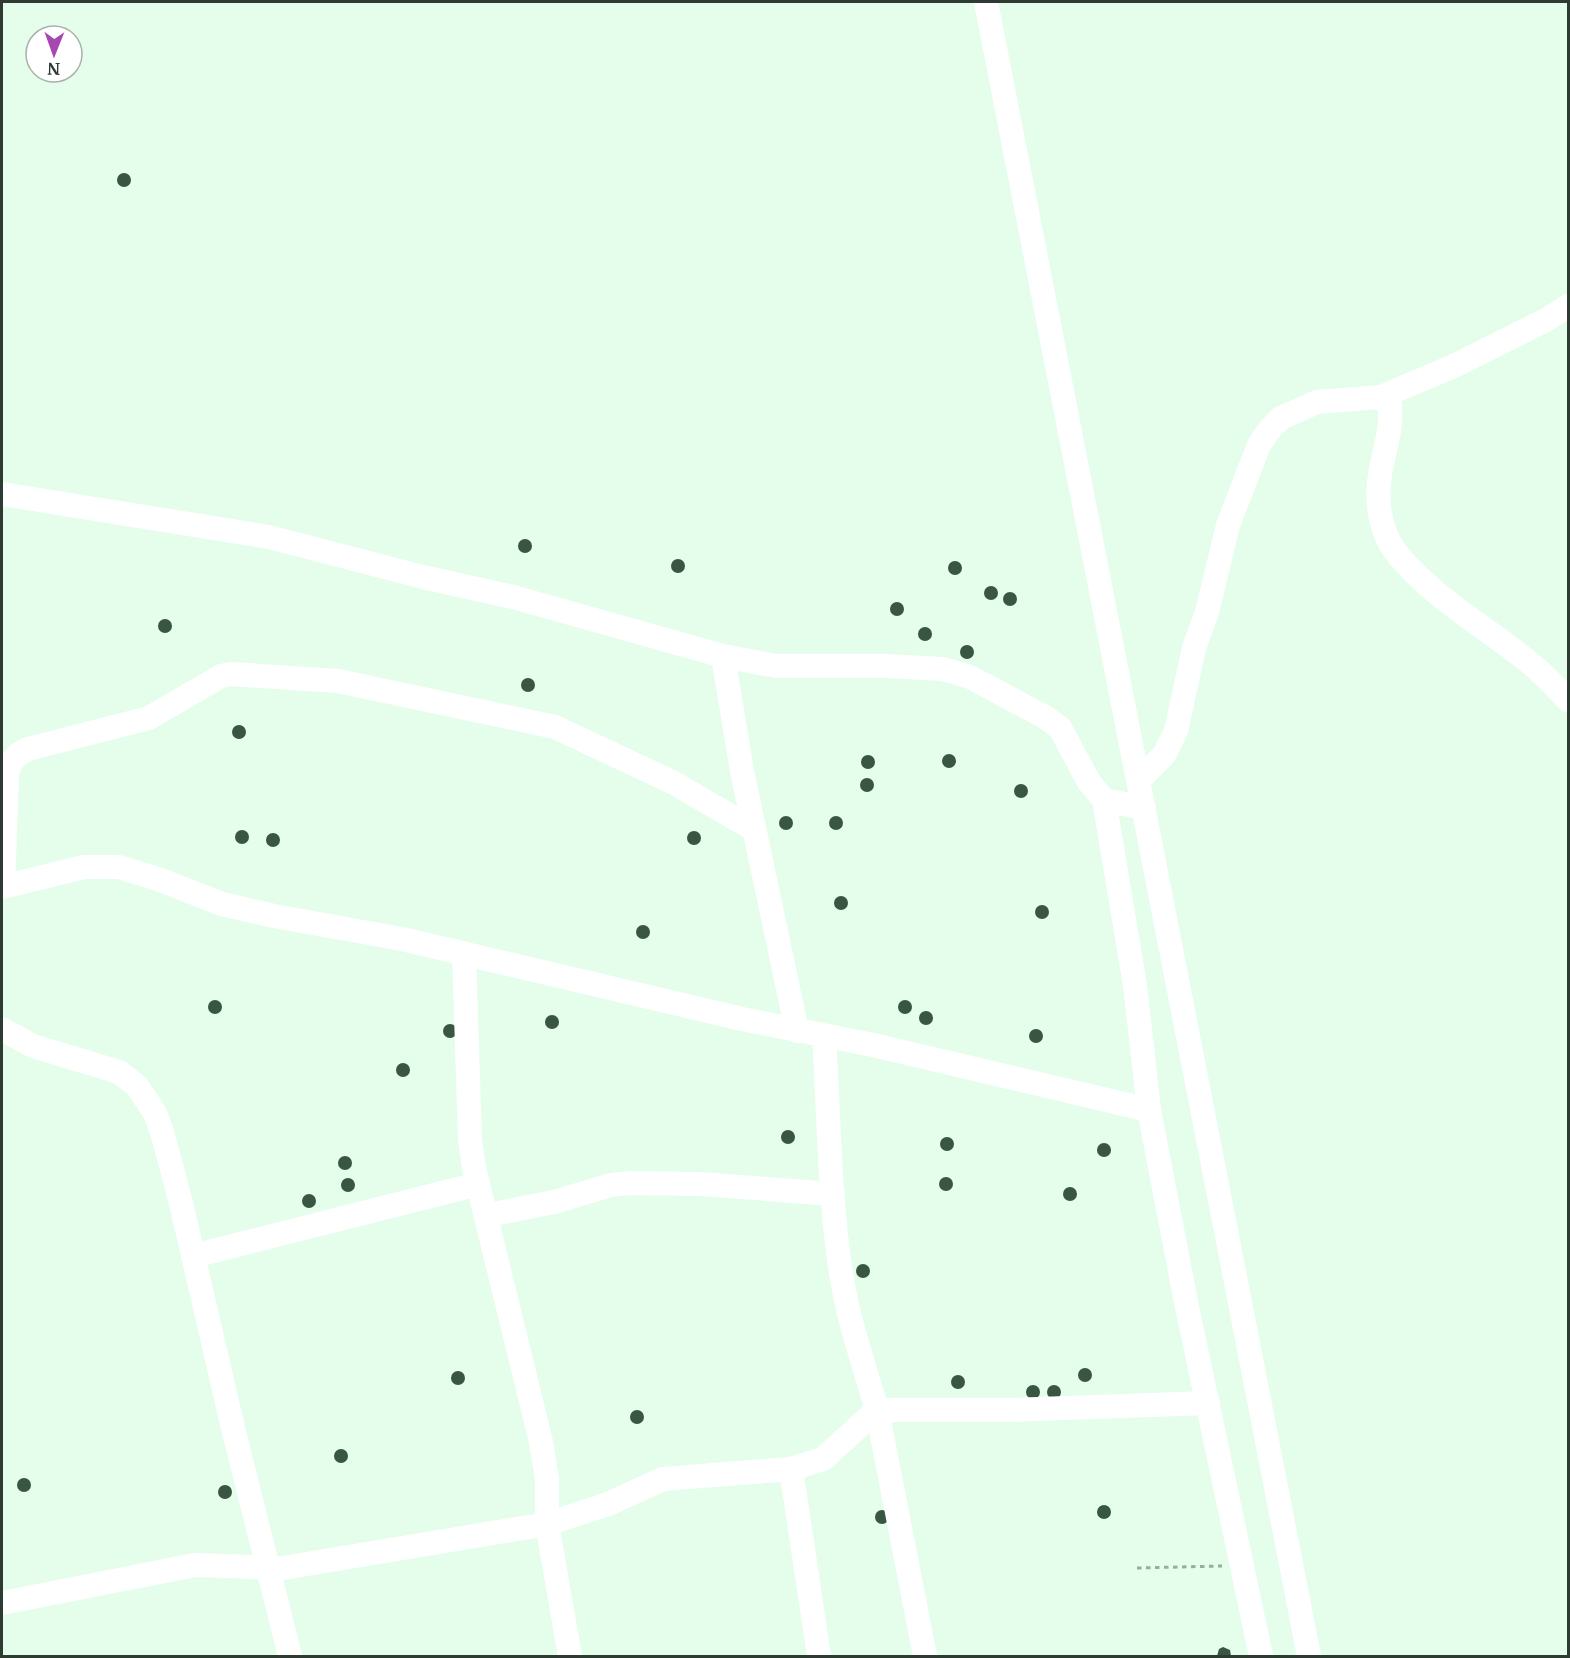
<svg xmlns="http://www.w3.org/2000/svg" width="1570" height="1658" font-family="Merriweather,serif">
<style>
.building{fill:#395643}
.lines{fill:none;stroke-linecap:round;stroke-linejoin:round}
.path{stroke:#98ad9e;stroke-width:3;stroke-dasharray:4.5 4.5;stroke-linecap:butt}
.minor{stroke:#fff;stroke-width:24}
</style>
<rect width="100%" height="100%" fill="#e4feeb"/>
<g class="building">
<circle cx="124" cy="180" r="7"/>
<circle cx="525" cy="546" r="7"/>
<circle cx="678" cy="566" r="7"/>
<circle cx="955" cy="568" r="7"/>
<circle cx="991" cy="593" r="7"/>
<circle cx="1010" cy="599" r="7"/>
<circle cx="897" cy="609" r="7"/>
<circle cx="165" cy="626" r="7"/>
<circle cx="925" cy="634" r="7"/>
<circle cx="967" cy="652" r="7"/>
<circle cx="528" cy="685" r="7"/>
<circle cx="239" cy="732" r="7"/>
<circle cx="949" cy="761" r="7"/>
<circle cx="868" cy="762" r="7"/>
<circle cx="867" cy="785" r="7"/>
<circle cx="1021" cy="791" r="7"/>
<circle cx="836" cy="823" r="7"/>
<circle cx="786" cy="823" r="7"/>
<circle cx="242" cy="837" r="7"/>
<circle cx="694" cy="838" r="7"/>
<circle cx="273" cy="840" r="7"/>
<circle cx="841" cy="903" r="7"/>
<circle cx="1042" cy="912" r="7"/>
<circle cx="643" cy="932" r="7"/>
<circle cx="215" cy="1007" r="7"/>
<circle cx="905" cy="1007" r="7"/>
<circle cx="926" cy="1018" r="7"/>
<circle cx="552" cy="1022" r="7"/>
<circle cx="450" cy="1031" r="7"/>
<circle cx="1036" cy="1036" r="7"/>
<circle cx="403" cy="1070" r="7"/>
<circle cx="788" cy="1137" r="7"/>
<circle cx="947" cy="1144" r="7"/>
<circle cx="1104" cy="1150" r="7"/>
<circle cx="345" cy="1163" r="7"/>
<circle cx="946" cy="1184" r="7"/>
<circle cx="348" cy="1185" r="7"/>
<circle cx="1070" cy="1194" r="7"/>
<circle cx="309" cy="1201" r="7"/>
<circle cx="863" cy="1271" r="7"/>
<circle cx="1085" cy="1375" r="7"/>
<circle cx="458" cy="1378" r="7"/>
<circle cx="958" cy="1382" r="7"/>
<circle cx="1054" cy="1392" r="7"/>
<circle cx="1033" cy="1392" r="7"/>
<circle cx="637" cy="1417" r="7"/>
<circle cx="341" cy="1456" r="7"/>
<circle cx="24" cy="1485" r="7"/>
<circle cx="225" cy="1492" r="7"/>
<circle cx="1104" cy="1512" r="7"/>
<circle cx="882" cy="1517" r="7"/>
<path d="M1223 1647 1230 1650 1231 1656H1217L1219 1649Z"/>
</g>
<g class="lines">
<path class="path" d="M1137 1568 1222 1566"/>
<g class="minor">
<path d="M986 2 1309 1656"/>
<path d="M1381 397 1390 406C1393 440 1375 468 1379 505 1380 522 1387 542 1398 555 1436 601 1491 630 1536 668 1547 678 1558 690 1568 700"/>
<path d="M2 494 269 537 423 577 513 597 723 656 776 666H887L943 669 970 677 1045 717 1060 728 1089 782 1104 800 1144 808"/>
<path d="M723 656 742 771 797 1031"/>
<path d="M1139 780 1164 755 1176 731 1194 648 1207 612 1228 525 1259 445 1269 430 1281 418 1317 402 1381 397 1456 365 1546 320 1568 306"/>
<path d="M1104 800 1135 985 1149 1110 1187 1307 1261 1656"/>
<path d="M3 886 7 775C10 761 15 755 28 749L149 718 221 676 231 674 338 681 555 727 674 783 753 829"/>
<path d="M2 887 84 867H119L158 879 222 904 274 916 402 939 742 1019 873 1045 1149 1110"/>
<path d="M464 954 470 1139 474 1168 541 1442 547 1479V1524L570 1656"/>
<path d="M2 1029 33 1046 119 1072 137 1086 155 1113 162 1132 180 1199 233 1428 290 1656"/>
<path d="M824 1036C829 1115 829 1195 841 1273 848 1320 864 1365 877 1410H1011L1208 1403"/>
<path d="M488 1215 554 1202 611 1185 632 1183 701 1184 833 1194"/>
<path d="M193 1256 478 1184"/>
<path d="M877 1410 925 1656"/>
<path d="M791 1469 819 1656"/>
<path d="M2 1603 195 1565 283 1568 547 1524 608 1504 663 1479 791 1469 823 1459 877 1410"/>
</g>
</g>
<rect width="1570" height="1658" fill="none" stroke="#2e3b32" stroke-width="6"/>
<g transform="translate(54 54) rotate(181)"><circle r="28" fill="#ffffff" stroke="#abb1ad" stroke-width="1.5"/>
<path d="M0-4.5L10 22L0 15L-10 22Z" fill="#a748b1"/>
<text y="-9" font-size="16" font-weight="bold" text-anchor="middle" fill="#2e3b32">N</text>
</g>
</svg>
